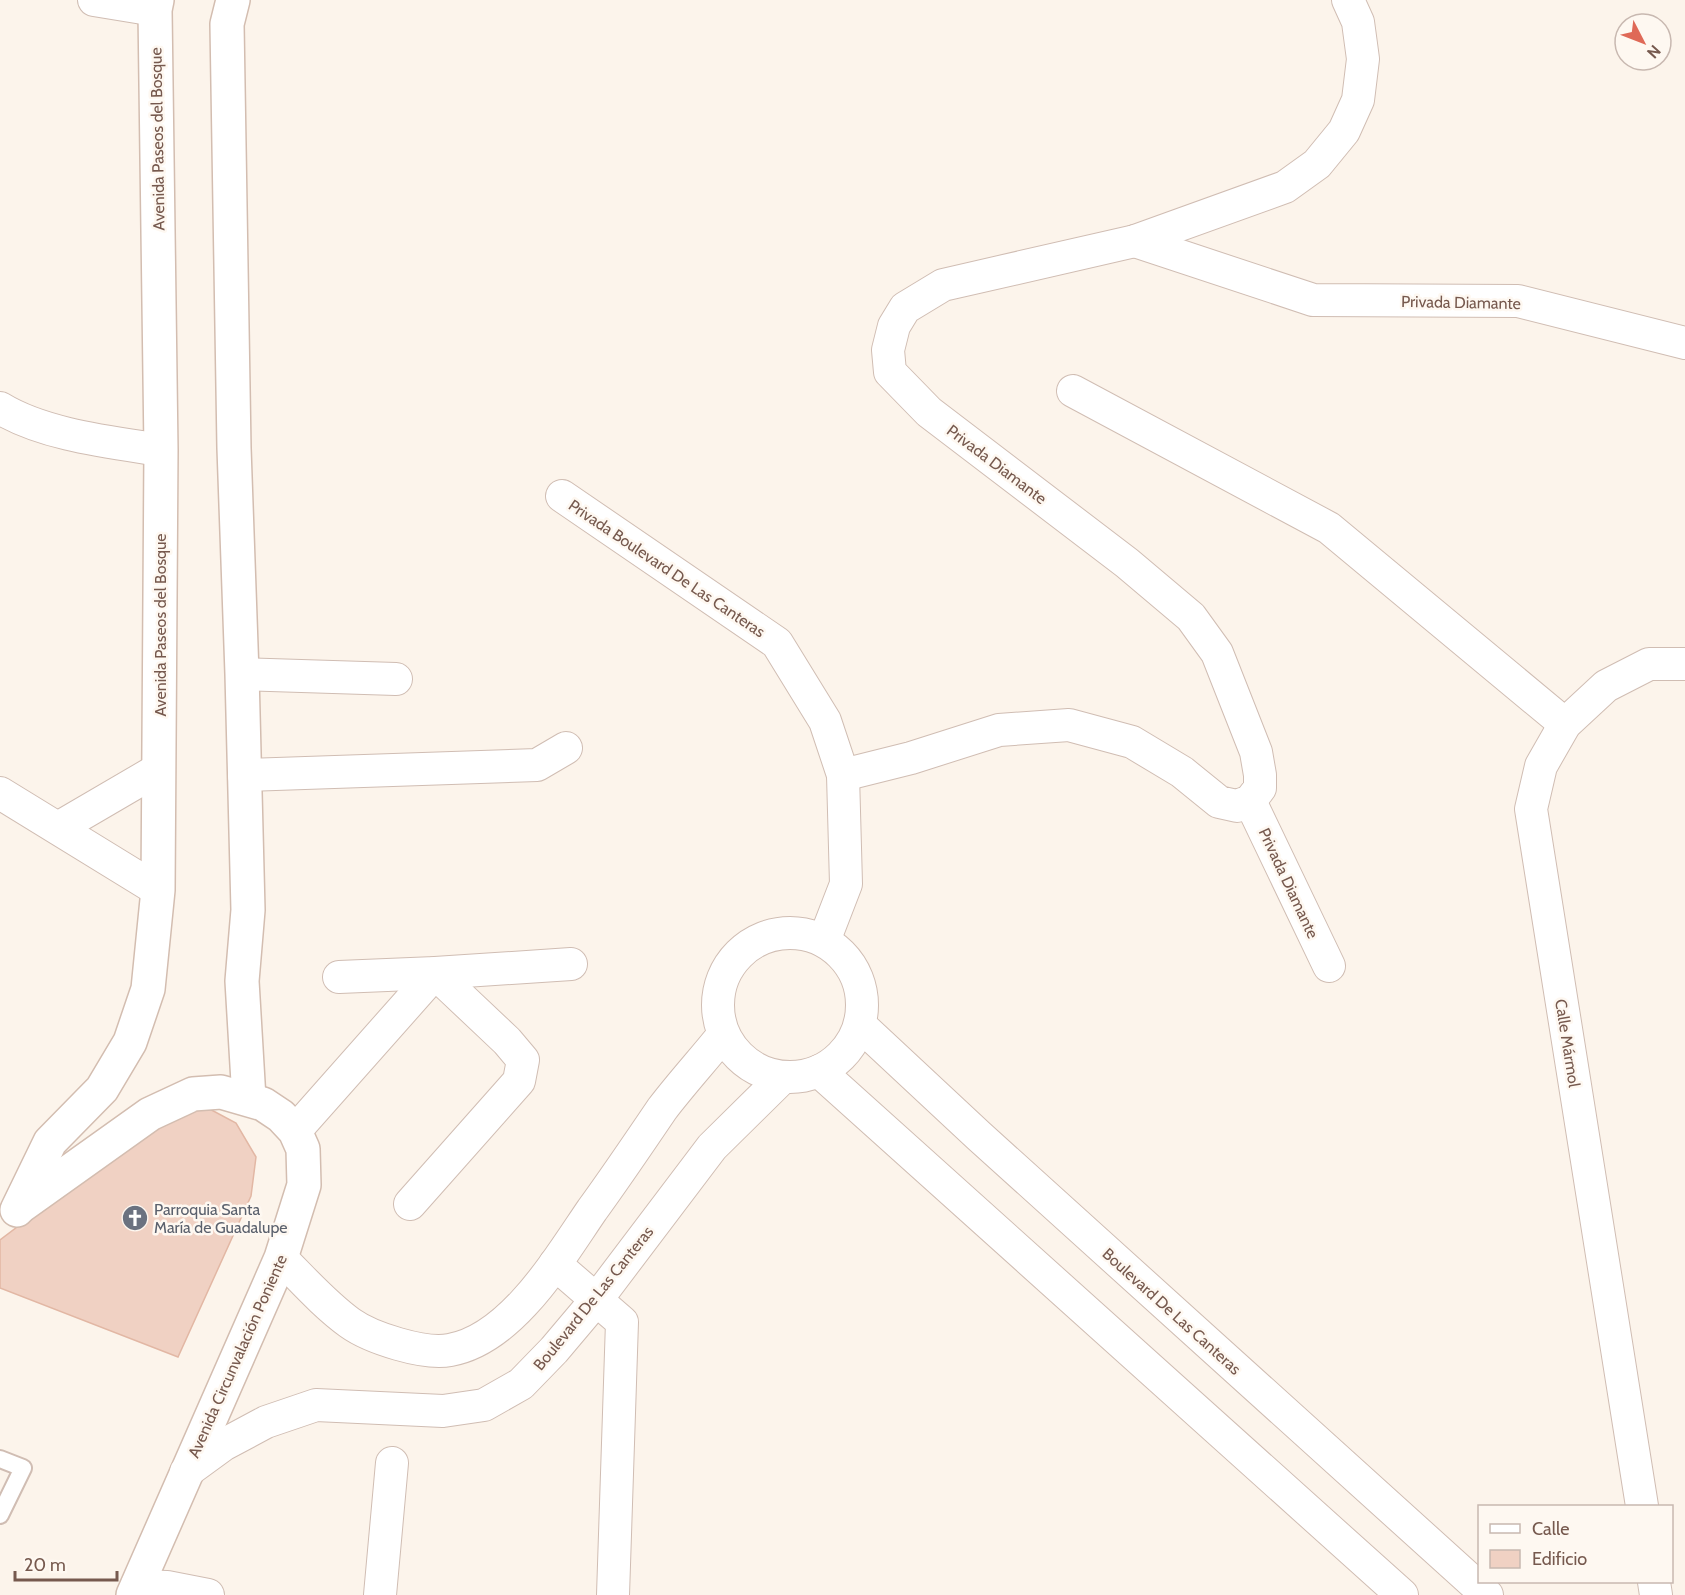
<svg xmlns="http://www.w3.org/2000/svg" width="1685" height="1595" font-family="Cabin,sans-serif">
<style>
.building{fill:#f0d1c3;stroke:#e2b7a4;stroke-width:1.5}
.lines{fill:none;stroke-linecap:round;stroke-linejoin:round}
.lane-casing{stroke:#d0bdb3;stroke-width:20}
.street-casing{stroke:#d0bdb3;stroke-width:34}
.secondary-casing{stroke:#d3bdb0;stroke-width:36}
.lane{stroke:#fff;stroke-width:16}
.street{stroke:#fff;stroke-width:32}
.secondary{stroke:#fff;stroke-width:33}
.labels{text-anchor:middle;stroke-width:5;stroke-linejoin:round;paint-order:stroke}
.street-label{font-size:16px;fill:#76594e;stroke:#fef8f1}
.worship-label{font-size:16px;fill:#5b616d;stroke:#fef8f1;text-anchor:start}
</style>
<rect width="100%" height="100%" fill="#fcf4eb"/>
<path class="building" d="M204 1106 236 1123 256 1157 251 1196 178 1357 0 1288V1240L164 1116Z"/>
<g class="lines">
<g class="lane-casing">
<path id="lane" d="M0 1459 23 1468 0 1515"/>
</g>
<g class="street-casing">
<g id="street">
<path d="M94 0 155 10"/>
<path d="M1135 241 1313 300 1518 301 1685 343"/>
<path d="M1073 391 1329 528 1565 724"/>
<path d="M0 408C44 435 110 442 161 450"/>
<path d="M562 496 777 643 825 721 843 775 846 884 824 941"/>
<path d="M242 674 396 679"/>
<path d="M244 775 537 765 566 748"/>
<path d="M843 775 911 758 999 730 1069 725 1132 742 1182 772 1219 802 1237 806 1250 801 1260 788V775L1256 752 1217 653 1191 617 1127 563 929 412 890 372 888 350 894 326 905 308 943 285 1135 241 1285 187 1317 164 1344 131 1358 100 1363 59 1358 22 1348 0"/>
<path d="M0 793 158 890"/>
<path d="M1250 801 1329 966"/>
<path d="M58 828 159 769"/>
<circle cx="790" cy="1005" r="72"/>
<path d="M339 977 435 973 571 964"/>
<path d="M860 1025 979 1136 1487 1595"/>
<path d="M819 1071 1402 1595"/>
<path d="M295 1131 435 973 507 1041 523 1060 519 1081 410 1204"/>
<path d="M281 1258C303 1280 325 1305 350 1323 371 1338 424 1355 450 1350 512 1339 559 1258 592 1210 616 1177 639 1143 662 1109 681 1084 703 1060 723 1035"/>
<path d="M555 1264 622 1322 613 1595"/>
<path d="M186 1472 223 1445 266 1422 316 1405 443 1411 484 1405 521 1384 554 1350 597 1299 712 1147 782 1078"/>
<path d="M1642 1506 1531 809 1541 766 1565 724 1606 686 1649 664H1685"/>
<path d="M1654 1582 1656 1595"/>
<path d="M137 1586 167 1587 208 1595"/>
<path d="M380 1595 392 1463"/>
</g>
</g>
<g class="secondary-casing">
<g id="secondary">
<path d="M233 0 227 24 234 448 242 674 248 910 242 981 249 1099"/>
<path d="M21 1206 150 1114 193 1094 221 1092 263 1104 281 1116 295 1131 303 1149 304 1185 281 1258 133 1595"/>
<path d="M17 1210 50 1142 102 1089 130 1042 148 989 158 890 161 450 155 10 157 0"/>
</g>
</g>
<use href="#lane" class="lane"/>
<use href="#street" class="street"/>
<use href="#secondary" class="secondary"/>
</g>
<defs>
<g id="church-disc" transform="scale(1.35)"><circle r="9.5" fill="#6b7280" stroke="#fef8f1"/><path d="M-1.2-6h2.4v3.5h3.3v2.4h-3.3V6h-2.4V-.1h-3.3v-2.4h3.3Z" fill="#fff"/></g>
</defs>
<g fill-rule="evenodd">
<use href="#church-disc" x="135" y="1218"/>
</g>
<g class="labels">
<g class="street-label">
<text transform="translate(157 139) rotate(-91)" y="6">Avenida Paseos del Bosque</text>
<text transform="translate(1461 302) rotate(1)" y="6">Privada Diamante</text>
<text transform="translate(997 464) rotate(37)" y="6">Privada Diamante</text>
<text transform="translate(667 568) rotate(34)" y="6">Privada Boulevard De Las Canteras</text>
<text transform="translate(160 625) rotate(-90)" y="6">Avenida Paseos del Bosque</text>
<text transform="translate(1289 883) rotate(65)" y="6">Privada Diamante</text>
<text transform="translate(1568 1043) rotate(81)" y="6">Calle Mármol</text>
<text transform="translate(593 1298) rotate(-51)" y="6">Boulevard De Las Canteras</text>
<text transform="translate(1172 1311) rotate(42)" y="6">Boulevard De Las Canteras</text>
<text transform="translate(237 1356) rotate(-66)" y="6">Avenida Circunvalación Poniente</text>
</g>
<g class="worship-label">
<text x="154" y="1215">Parroquia Santa<tspan x="154" dy="18">María de Guadalupe</tspan></text>
</g>
</g>
<rect x="1478" y="1505" width="195" height="78" fill="#fef8f1" stroke="#c8b8b0" stroke-width="1.5"/>
<rect x="1490" y="1524" width="30" height="9" fill="#ffffff" stroke="#c8b8b0" stroke-width="1.5"/>
<text x="1532" y="1535" font-size="18" fill="#76594e">Calle</text>
<rect x="1490" y="1550" width="30" height="18" fill="#f0d1c3" stroke="#c8b8b0" stroke-width="1.5"/>
<text x="1532" y="1565" font-size="18" fill="#76594e">Edificio</text>
<g transform="translate(1643 42) rotate(132)"><circle r="28" fill="#fef8f1" stroke="#c8b8b0" stroke-width="1.5"/>
<path d="M0-4.5L10 22L0 15L-10 22Z" fill="#df6957"/>
<text y="-9" font-size="16" font-weight="bold" text-anchor="middle" fill="#76594e">N</text>
</g>
<path d="M15 1571v9h102v-9" fill="none" stroke="#76594e" stroke-width="3"/>
<text x="24" y="1571" font-size="18" fill="#76594e" stroke="#fef8f1" stroke-width="4.5" paint-order="stroke">20 m</text>
</svg>
